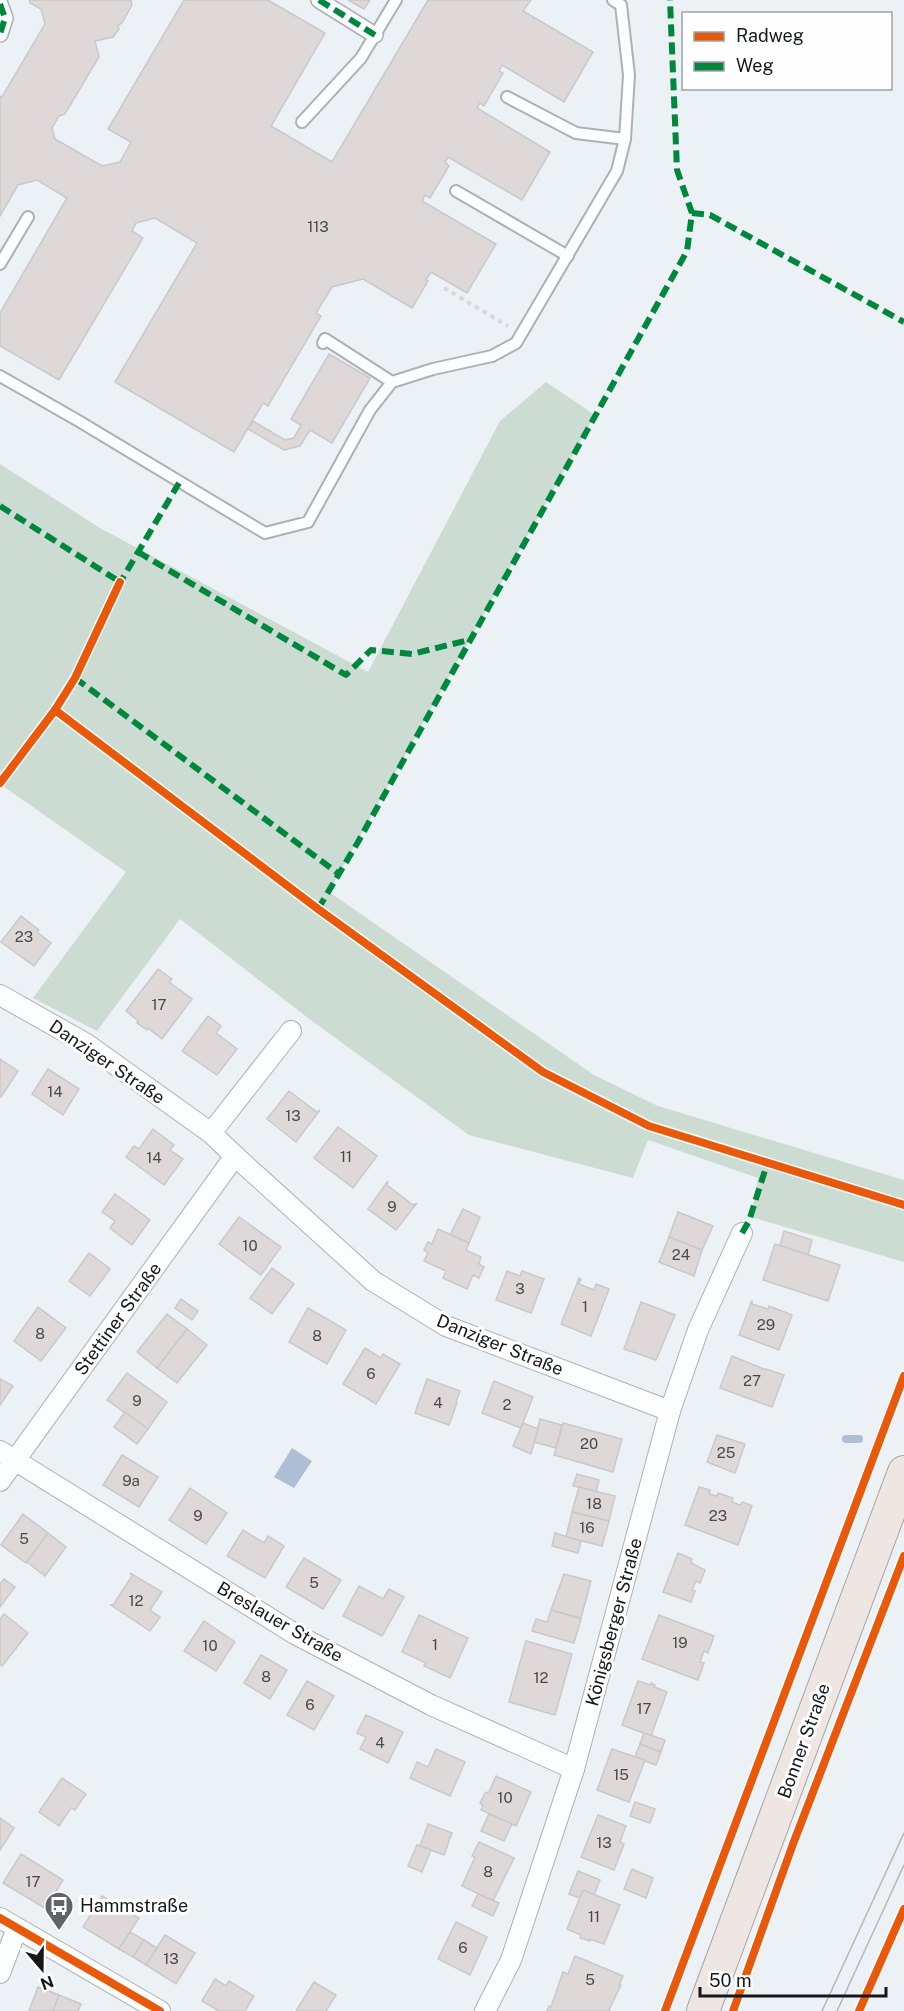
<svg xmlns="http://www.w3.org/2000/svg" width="904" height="2011" font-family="'Public Sans',sans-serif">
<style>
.green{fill:#ccdcd3}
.water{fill:#aebed5}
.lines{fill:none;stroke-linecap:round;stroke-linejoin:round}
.stream{stroke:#aebed5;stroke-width:8}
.building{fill:#ded8d9;stroke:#c9c9cb;stroke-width:1.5}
.service-casing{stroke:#adb1b4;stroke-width:14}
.pedestrian-casing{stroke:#adb1b4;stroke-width:18}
.minor-casing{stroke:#adb1b4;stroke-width:22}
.primary-casing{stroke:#aea49d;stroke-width:34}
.path{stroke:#d6d8d9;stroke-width:4;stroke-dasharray:4.5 4.5;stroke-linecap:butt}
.service{stroke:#fcfdfe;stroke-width:10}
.pedestrian{stroke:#fcfdfe;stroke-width:15}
.minor{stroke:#fcfdfe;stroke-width:20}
.primary{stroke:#ede6e2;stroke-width:32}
.tram{stroke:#b5b6b7;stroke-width:1.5}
.quiet{stroke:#00873e;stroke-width:6;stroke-dasharray:12 6;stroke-linecap:butt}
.cycleway-casing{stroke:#fefefe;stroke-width:11}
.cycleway{stroke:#e8590c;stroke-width:8}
.labels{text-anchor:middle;stroke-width:6;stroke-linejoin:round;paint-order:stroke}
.number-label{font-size:15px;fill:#48494b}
.street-label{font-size:18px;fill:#15181a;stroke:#fefefe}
.poi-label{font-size:18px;fill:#15181a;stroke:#fefefe;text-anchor:start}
</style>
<rect width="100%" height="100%" fill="#ecf1f6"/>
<path class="green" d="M546 382 595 415 329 892 594 1075 658 1106 904 1180V1262L751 1217 758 1178 648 1140 633 1178 469 1135 312 1021 180 919 97 1031 33 998 126 872 0 784V464L100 528 368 672 500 421Z"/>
<path class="water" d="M292 1448 312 1461 294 1488 274 1477Z"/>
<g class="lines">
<path class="stream" d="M846 1439H859"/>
</g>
<g class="building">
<path d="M29 0H131L132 5 122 23 118 25 119 29 113 37 95 41 99 57 65 114 59 116 52 128 55 139 102 166 120 162 131 142 108 129 184 0H268L325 33 271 126 332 162 428 0H531L523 11 593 52 564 102 502 65 499 71 503 73 484 106 480 103 477 108 550 152 522 200 448 157 445 162 449 166 430 198 425 195 422 201 496 244 467 293 431 272 426 280 428 281 412 308 363 279 332 287 316 313 321 316 268 406 263 403 234 452 115 382 197 243 155 218 136 223 132 231 143 238 59 380 0 346V313L67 198 37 180 18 185 0 216V96L2 97 45 24 41 9 30 3Z"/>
<path d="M348 0H370L364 9Z"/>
<path d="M329 354 370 378 332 443 310 430 300 446 284 450 248 429 253 421 285 440 294 438 301 425 291 419Z"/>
<path d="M21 916 39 930 37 932 51 943 34 966 1 942Z"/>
<path d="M158 969 172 979 169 982 192 999 162 1039 148 1028 147 1030 137 1023 138 1021 126 1011Z"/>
<path d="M208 1016 221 1026 216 1033 237 1049 217 1075 182 1051Z"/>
<path d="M0 1059 18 1071 1 1097 0 1096Z"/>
<path d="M48 1069 79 1089 63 1115 32 1094Z"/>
<path d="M289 1091 317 1112 320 1110 296 1142 267 1119Z"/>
<path d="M338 1127 377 1156 353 1188 314 1158Z"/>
<path d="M153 1129 174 1145 170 1150 183 1159 164 1185 126 1157 134 1146 139 1149Z"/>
<path d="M388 1181 387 1185 413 1205 417 1203 396 1230 368 1209Z"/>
<path d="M115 1194 150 1220 132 1245 110 1228 115 1221 102 1212Z"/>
<path d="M463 1209 480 1217 469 1243 450 1235Z"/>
<path d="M678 1212 713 1226 702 1250 669 1237Z"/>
<path d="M239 1217 281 1247 261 1275 219 1244Z"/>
<path d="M438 1229 469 1243 466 1250 481 1257 479 1264 484 1267 479 1278 473 1275 467 1289 443 1278 446 1271 424 1261 428 1253 424 1250 428 1242 432 1244Z"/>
<path d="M784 1231 812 1240 808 1255 780 1246Z"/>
<path d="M669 1237 702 1250 694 1276 659 1262Z"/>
<path d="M775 1244 840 1265 828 1301 763 1280Z"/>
<path d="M89 1253 110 1269 90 1296 69 1281Z"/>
<path d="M272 1268 294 1284 272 1314 250 1298Z"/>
<path d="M507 1271 520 1276 522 1271 544 1279 531 1313 496 1300Z"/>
<path d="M579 1278 581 1279 579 1284 594 1290 596 1284 609 1289 591 1336 561 1324Z"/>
<path d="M181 1299 198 1311 192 1320 175 1308Z"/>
<path d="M752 1300V1304L768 1309 769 1306 792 1315 779 1350 739 1335Z"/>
<path d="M641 1302 675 1315 656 1360 624 1349Z"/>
<path d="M38 1307 66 1328 41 1361 14 1341Z"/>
<path d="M308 1308 346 1330 327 1364 289 1342Z"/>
<path d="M167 1314 187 1329 157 1368 137 1352Z"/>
<path d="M187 1329 207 1345 177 1383 157 1368Z"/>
<path d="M365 1348 381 1358 383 1354 400 1364 376 1404 343 1384Z"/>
<path d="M732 1356 766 1370V1369L784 1375 772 1407 720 1388Z"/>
<path d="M127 1373 167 1402 148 1429 107 1400Z"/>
<path d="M0 1379 13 1386 0 1405Z"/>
<path d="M427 1379 460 1391 456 1402 457 1403 449 1425 415 1413Z"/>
<path d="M494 1381 533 1397 521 1428 482 1413Z"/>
<path d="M125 1412 148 1429 137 1444 114 1427Z"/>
<path d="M540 1419 562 1425 556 1448 534 1442Z"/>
<path d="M523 1423 538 1429 531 1454 513 1446Z"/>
<path d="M563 1423 622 1439 613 1472 554 1455Z"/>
<path d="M717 1435 745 1444 735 1473 707 1462Z"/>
<path d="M122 1455 158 1477 139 1507 103 1485Z"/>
<path d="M577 1474 599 1480 596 1491 573 1486Z"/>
<path d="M579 1487 615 1496 609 1521 572 1512Z"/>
<path d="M699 1487 710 1490 709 1494 717 1496 718 1493 733 1498 732 1502 740 1505 743 1502 752 1506 738 1545 685 1525Z"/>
<path d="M190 1488 227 1513 206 1544 169 1520Z"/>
<path d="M572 1512 609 1521 602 1546 566 1537Z"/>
<path d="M23 1514 48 1533 26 1563 1 1545Z"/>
<path d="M243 1530 264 1543 268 1536 284 1546 265 1578 227 1556Z"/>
<path d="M48 1533 66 1547 45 1576 27 1562Z"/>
<path d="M555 1533 581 1541 578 1553 552 1546Z"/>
<path d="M678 1553 692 1559 691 1563 705 1570 700 1583 696 1581 692 1590 695 1591 691 1602 663 1592Z"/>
<path d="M304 1558 341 1580 323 1609 286 1587Z"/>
<path d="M130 1573 162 1592 150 1610 160 1617 150 1631 111 1605H113L132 1576Z"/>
<path d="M564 1574 591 1581 581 1618 551 1610Z"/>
<path d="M4 1579 15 1587 0 1607V1584Z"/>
<path d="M359 1586 383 1599 389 1589 404 1597 382 1636 343 1616Z"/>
<path d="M551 1610 581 1619 574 1643 532 1631 536 1619 547 1622Z"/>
<path d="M4 1614 28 1633 2 1666 0 1664V1619Z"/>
<path d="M419 1615 468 1638 450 1678 424 1666 426 1663 402 1652Z"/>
<path d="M659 1615 714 1636 708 1653 704 1651 700 1662 704 1663 698 1680 642 1659Z"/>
<path d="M204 1621 235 1642 216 1671 184 1651Z"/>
<path d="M526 1641 572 1654 555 1715 509 1702Z"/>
<path d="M261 1655 287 1670 270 1699 244 1683Z"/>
<path d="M307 1681 334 1696 314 1730 287 1715Z"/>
<path d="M638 1681 651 1685V1683L655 1685 654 1687 667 1692 651 1736 622 1725Z"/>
<path d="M366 1715 403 1732 388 1763 360 1749 366 1737 357 1733Z"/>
<path d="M644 1733 665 1740 661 1752 640 1744Z"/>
<path d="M640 1744 661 1752 656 1765 635 1757Z"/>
<path d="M436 1749 465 1762 450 1796 410 1778 417 1762 428 1767Z"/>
<path d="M612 1749 645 1760 629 1802 597 1790Z"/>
<path d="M496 1776 531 1792 516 1826 481 1810 483 1806 480 1803 485 1793 489 1792Z"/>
<path d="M62 1778 86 1794 75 1810 71 1808 59 1826 39 1812Z"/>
<path d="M635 1802 655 1809 650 1823 630 1816Z"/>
<path d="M489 1814 512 1824 504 1841 481 1831Z"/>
<path d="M598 1815 626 1826 620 1842 624 1844 614 1870 581 1857Z"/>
<path d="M0 1818 14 1828 0 1850Z"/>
<path d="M428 1824 452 1833 444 1855 420 1846Z"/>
<path d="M479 1842 514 1858 493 1901 462 1886 475 1857 472 1856Z"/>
<path d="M417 1845 431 1850 422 1872 408 1866Z"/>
<path d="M21 1854 63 1880 46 1909 3 1883Z"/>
<path d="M632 1869 653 1878 646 1898 624 1889Z"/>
<path d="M578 1871 600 1880 594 1895 583 1890 580 1898 569 1894Z"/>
<path d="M583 1890 620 1905 604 1944 590 1939V1941L580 1938 581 1935 567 1929Z"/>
<path d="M478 1894 499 1903 493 1916 472 1906Z"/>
<path d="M102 1896 139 1918 119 1949 83 1927Z"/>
<path d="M456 1922 487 1937 470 1975 438 1959Z"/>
<path d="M130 1932 144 1940 133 1957 119 1949Z"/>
<path d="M165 1935 195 1953 176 1984 146 1965Z"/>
<path d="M144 1940 157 1948 146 1965 133 1957Z"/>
<path d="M575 1956 623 1976 619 1985H621L609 2010 610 2011H547L549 2006 551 2007 563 1972 568 1974Z"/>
<path d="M215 1979 226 1986 229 1981 254 1996 245 2011H219L202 2001Z"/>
<path d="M314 1982 336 1995 326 2011H296Z"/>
<path d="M38 1987 59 1995 53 2011H29Z"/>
<path d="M59 1995 81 2004 78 2011H53Z"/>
</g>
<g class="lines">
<g class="service-casing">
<g id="service">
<path d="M507 97 576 133 625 139"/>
<path d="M302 122 361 58 396 0"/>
<path d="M456 191 568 256"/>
<path d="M0 264 28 217"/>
<path d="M323 343 325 339 392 382"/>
<path d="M0 376 77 420 265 533 308 522 370 410 392 382 433 369 492 356 516 343 617 171 625 139 629 75 621 5 613 0"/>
</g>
</g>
<g class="pedestrian-casing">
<g id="pedestrian">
<path d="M319 0 375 35"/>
<path d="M0 4 5 18 0 34"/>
</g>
</g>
<g class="minor-casing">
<g id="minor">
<path d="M0 995 85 1043 211 1133 235 1156 373 1281 446 1326 670 1411"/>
<path d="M211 1133 291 1031"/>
<path d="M0 1451 295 1634 431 1705 574 1769"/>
<path d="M0 1481 235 1156"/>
<path d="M0 1918 160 2011"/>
<path d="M0 1973 17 1928"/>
<path d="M485 2011 511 1960 574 1769 670 1411 698 1330 742 1233"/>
</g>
</g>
<g class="primary-casing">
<path id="primary" d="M703 2011 904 1472"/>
</g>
<path class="path" d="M444 288 508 326"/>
<use href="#service" class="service"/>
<use href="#pedestrian" class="pedestrian"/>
<use href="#minor" class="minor"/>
<use href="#primary" class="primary"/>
<g class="tram">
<path d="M822 2011 904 1833"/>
<path d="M837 2011 904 1865"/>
</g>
<g class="quiet">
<path d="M319 0 375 35"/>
<path d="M0 4 5 18 0 34"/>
<path d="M692 213 710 215 904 322"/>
<path d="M0 506 120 582"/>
<path d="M138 552 346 675 371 650 412 654 469 640"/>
<path d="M118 586 179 483"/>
<path d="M75 678 339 874"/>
<path d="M318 909 358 842 687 251 692 213 677 170 670 0"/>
<path d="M742 1233 749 1221 767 1164"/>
</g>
<g class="cycleway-casing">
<g id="cycleway">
<path d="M55 710 318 909 543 1072 649 1126 904 1205"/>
<path d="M0 783 55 710 75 678 120 582"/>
<path d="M0 1918 160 2011"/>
<path d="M665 2011 904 1376"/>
<path d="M733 2011 793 1844 904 1556"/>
<path d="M859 2011 904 1909"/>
</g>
</g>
<use href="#cycleway" class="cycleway"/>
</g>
<defs>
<g id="bus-pin" transform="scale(1.5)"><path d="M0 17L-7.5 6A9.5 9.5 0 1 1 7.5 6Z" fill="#606467" stroke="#fefefe"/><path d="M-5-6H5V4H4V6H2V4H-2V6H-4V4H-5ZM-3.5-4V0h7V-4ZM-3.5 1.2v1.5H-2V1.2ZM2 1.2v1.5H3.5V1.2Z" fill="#fff"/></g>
</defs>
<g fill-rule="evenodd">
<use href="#bus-pin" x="59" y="1906"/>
</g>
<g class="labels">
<g class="number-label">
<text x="318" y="232">113</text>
<text x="24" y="942">23</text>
<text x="159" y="1010">17</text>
<text x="55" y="1097">14</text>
<text x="293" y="1121">13</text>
<text x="346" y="1162">11</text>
<text x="154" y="1163">14</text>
<text x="392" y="1212">9</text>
<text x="250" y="1251">10</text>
<text x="681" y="1260">24</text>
<text x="520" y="1294">3</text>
<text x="585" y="1312">1</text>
<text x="766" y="1330">29</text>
<text x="40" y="1339">8</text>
<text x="317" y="1341">8</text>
<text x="371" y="1379">6</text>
<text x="752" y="1386">27</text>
<text x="137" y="1406">9</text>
<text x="438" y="1408">4</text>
<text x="507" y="1410">2</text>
<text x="589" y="1449">20</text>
<text x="726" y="1458">25</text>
<text x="131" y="1486">9a</text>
<text x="594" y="1509">18</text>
<text x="198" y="1521">9</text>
<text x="718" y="1521">23</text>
<text x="587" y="1533">16</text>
<text x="24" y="1544">5</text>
<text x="314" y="1588">5</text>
<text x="136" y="1606">12</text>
<text x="680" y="1648">19</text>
<text x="435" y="1650">1</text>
<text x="210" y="1651">10</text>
<text x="266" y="1682">8</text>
<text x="541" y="1683">12</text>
<text x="310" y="1710">6</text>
<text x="644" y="1714">17</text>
<text x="380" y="1748">4</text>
<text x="621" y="1780">15</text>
<text x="505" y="1803">10</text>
<text x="604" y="1848">13</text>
<text x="488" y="1877">8</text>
<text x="33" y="1887">17</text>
<text x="594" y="1922">11</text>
<text x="463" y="1953">6</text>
<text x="171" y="1964">13</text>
<text x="590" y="1985">5</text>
</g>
<g class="street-label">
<text transform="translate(107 1062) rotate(34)" y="6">Danziger Straße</text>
<text transform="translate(118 1319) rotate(-54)" y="6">Stettiner Straße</text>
<text transform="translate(500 1345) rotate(22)" y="6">Danziger Straße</text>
<text transform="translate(280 1622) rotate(30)" y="6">Breslauer Straße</text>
<text transform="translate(614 1622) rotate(-75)" y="6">Königsberger Straße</text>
<text transform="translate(804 1741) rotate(-70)" y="6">Bonner Straße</text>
</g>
<g class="poi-label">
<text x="80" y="1912">Hammstraße</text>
</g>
</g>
<rect x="682" y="12" width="210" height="78" fill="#fefefe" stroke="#a1a2a3" stroke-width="1.5"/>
<rect x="694" y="32" width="30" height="9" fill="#e8590c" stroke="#a1a2a3" stroke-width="1.5"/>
<text x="736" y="42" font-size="18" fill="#15181a">Radweg</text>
<rect x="694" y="62" width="30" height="9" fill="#00873e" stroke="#a1a2a3" stroke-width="1.5"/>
<text x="736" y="72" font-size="18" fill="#15181a">Weg</text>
<g transform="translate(42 1969) rotate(160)" stroke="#fefefe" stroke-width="4.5" paint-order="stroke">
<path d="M0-4.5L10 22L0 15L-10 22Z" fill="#15181a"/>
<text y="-9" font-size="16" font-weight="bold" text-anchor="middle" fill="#15181a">N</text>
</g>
<path d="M700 1987v9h186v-9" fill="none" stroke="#15181a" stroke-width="3"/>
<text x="709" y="1987" font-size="18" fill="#15181a" stroke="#fefefe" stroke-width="4.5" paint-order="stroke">50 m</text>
</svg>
